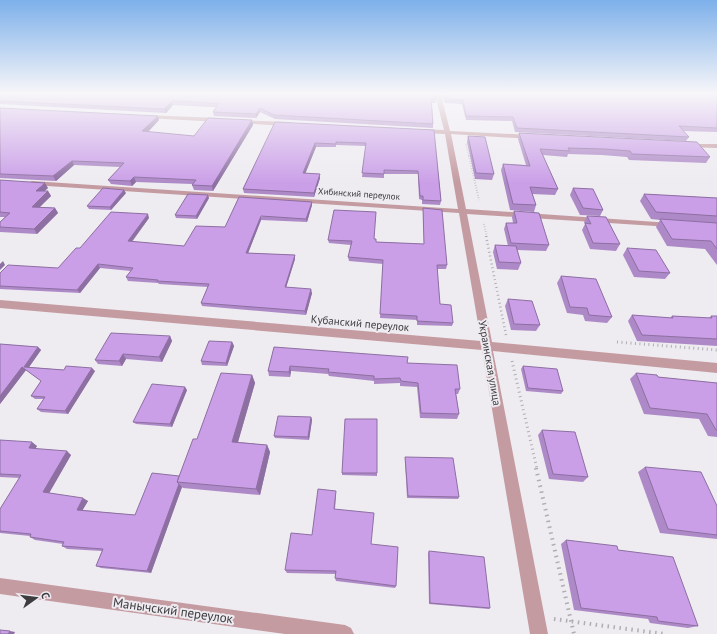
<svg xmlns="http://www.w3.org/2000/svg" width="717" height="634" font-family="'PT Sans',sans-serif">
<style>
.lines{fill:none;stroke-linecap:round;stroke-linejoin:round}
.path-far4{stroke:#b0aeb3;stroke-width:1.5;stroke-dasharray:0.5 1.5;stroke-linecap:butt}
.path-far3{stroke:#b0aeb3;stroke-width:2;stroke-dasharray:0.5 2;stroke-linecap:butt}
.path-far2{stroke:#b0aeb3;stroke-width:2.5;stroke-dasharray:1 3;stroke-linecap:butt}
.path-far1{stroke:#b0aeb3;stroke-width:3;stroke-dasharray:1 3.5;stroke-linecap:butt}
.path{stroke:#b0aeb3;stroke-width:4;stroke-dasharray:1.5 4.5;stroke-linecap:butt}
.minor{fill:#c49ba1;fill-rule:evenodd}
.wall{fill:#ae89c7}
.shaded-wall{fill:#8d6fa2}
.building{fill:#ca9fe7;stroke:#8d6fa2}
.labels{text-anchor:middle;stroke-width:4;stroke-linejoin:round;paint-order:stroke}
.far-street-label{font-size:9px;fill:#3c3b3d;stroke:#eeebf1}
.street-label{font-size:11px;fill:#3c3b3d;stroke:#eeebf1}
.near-street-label{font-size:13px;fill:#3c3b3d;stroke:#eeebf1}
</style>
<rect width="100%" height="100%" fill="#eeebf1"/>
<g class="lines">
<path class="path-far4" d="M466 144 469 157"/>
<g class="path-far3">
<path d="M469 156 479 200"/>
<path d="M484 224 487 237"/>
</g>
<path class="path-far2" d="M486 236 506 335"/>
<g class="path-far1">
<path d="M617 342 717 350"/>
<path d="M512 361 537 469"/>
</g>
<g class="path">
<path d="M536 468 574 634"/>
<path d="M554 619 664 634"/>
</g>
<g class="minor">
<path d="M435 94H441L450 131 531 135 534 137 531 139 451 134 466 209 671 223 675 225 671 227 467 214 492 342 717 363V373L493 351 548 634H530L482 350 0 308V300L481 341 459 213 32 185 28 183 32 181 458 209 445 134 421 133 418 131 421 129 444 130Z"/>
<path d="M144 115 220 118 223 120 220 122 146 118 143 116Z"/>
<path d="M238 120 288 122 291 124 288 126 240 123 237 121Z"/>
<path d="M685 144H717V148L687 147 685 146Z"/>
<path d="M0 578 345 625 351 628 354 634H285L0 594Z"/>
</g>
</g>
<g class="wall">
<path d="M0 94 436 99V103H432L433 124V128L275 119 260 112 256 118 214 116 213 112 216 107H211L173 105 166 113 0 104Z"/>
<path d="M441 94H717V132L683 131 689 137 686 141 515 132 512 121 466 120 462 104 445 103Z"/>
<path d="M0 108 158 116 159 120 148 132 194 136 252 120 253 125 213 191 194 190 192 185 193 184 136 182 132 186 111 184 108 180 120 167 74 165 56 181 0 178Z"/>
<path d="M275 122 434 130 441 201 440 205 422 204V200L419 199 418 174H384V178L362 177 366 146 336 145V147H316L305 173 320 174V178L314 197 244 193 243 189Z"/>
<path d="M519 133 710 157 706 163 629 160 627 157 602 155 568 154 567 157 543 155 558 189 555 195 532 194 536 205 534 212 510 210 501 170 503 164 526 165 518 139Z"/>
<path d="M468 136 494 174 492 180 475 179 467 142Z"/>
<path d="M0 180 48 188 44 191H48L51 196 39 207 55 208 58 213 37 234 0 232V222L5 217H0Z"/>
<path d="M573 188 603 210 600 216 580 215 570 195Z"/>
<path d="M126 193 111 210 89 209 87 206Z"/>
<path d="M644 194 717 198V265L705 249 667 246 656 227 660 220 651 219 640 201Z"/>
<path d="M209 198 197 219 176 218 175 215Z"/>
<path d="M312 202V205L307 222 261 220 248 253 295 255V259L286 287 312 293 306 315 202 306 201 303 208 287 159 284 158 283 128 281 126 277 131 271 100 268 80 293 0 289V273L58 268 80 248 149 218 132 242 184 246 225 227Z"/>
<path d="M423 208 447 265 446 269H437L440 304 453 323 452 326 417 325V320L380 318 383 264 349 261 348 257 351 245 329 243 328 240 374 239 376 242 424 244 423 212Z"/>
<path d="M514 211 549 245 546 251 517 250 521 263 518 270 497 269 493 252 495 245 508 246 504 229 506 223H513L512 217Z"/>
<path d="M587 216 620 244 616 251 590 249 582 230 585 224 584 222Z"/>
<path d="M627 248 670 273 665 279 634 277 623 255Z"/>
<path d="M561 276 612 317 607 323 585 321 583 315 567 313 557 283Z"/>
<path d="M508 299 540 325 536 331 511 330 505 306Z"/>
<path d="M632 315 670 318 672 316 709 318 711 316H717V346L637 341 628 321Z"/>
<path d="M170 336 172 341 162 362 126 359 122 366 98 364 95 360Z"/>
<path d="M232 342 234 346 227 366 202 365 201 361Z"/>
<path d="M0 344 38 347 41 350 29 367 64 370 95 371 68 414 41 412 37 409 44 399H35L31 396 41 381 26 370 0 404Z"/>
<path d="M274 347 407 363 460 389 458 394H456L459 414 457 419 420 418 417 387 400 386V383L374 384V381L329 376 328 374 291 371 290 377 269 376 268 371Z"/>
<path d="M523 366 563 391 561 394 526 391 521 369Z"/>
<path d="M636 373 658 377 717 383V437L708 436 699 419 644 414 630 379Z"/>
<path d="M252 375 255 383 238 442 267 445 270 452 260 495 183 488 182 487 151 573 101 568 96 566 102 551 67 549 62 546 63 544 35 540 30 537V536L0 533V509L20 478 0 477V440L37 446 35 449 71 455 49 493 88 501 82 510 135 515 179 476 197 439Z"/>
<path d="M187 390 172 427 136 424 133 422Z"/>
<path d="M311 417 312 420 309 440 275 438 274 436Z"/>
<path d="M542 430 588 477 583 482 549 479 538 435Z"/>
<path d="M405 457 459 497 458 499 407 498 405 460Z"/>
<path d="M645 467 717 506V539L660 533 638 472Z"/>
<path d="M342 473H377V476L342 475Z"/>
<path d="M336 496 335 509 371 544 396 586 395 588 336 581 335 578V574L287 573 285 570 312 535Z"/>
<path d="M566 540 618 550 698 626 688 628 650 623 648 619 574 610 561 544Z"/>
<path d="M429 551 490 608 489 609 429 604 428 553Z"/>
</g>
<g class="shaded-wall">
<path d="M172 101 173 105 166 113 164 109Z"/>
<path d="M260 108V112L256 118V114Z"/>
<path d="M158 116 159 120 144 136 142 131Z"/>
<path d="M252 120 253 125 213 191 212 186Z"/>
<path d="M315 143 316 147 304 177 303 173Z"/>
<path d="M72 161 74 165 56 181 53 176Z"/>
<path d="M320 174V178L314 197V193Z"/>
<path d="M134 177 136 182 132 186 130 181Z"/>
<path d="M45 183 48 188 39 196 36 191Z"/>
<path d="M124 190 126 193 111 210 110 207Z"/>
<path d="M48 191 51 196 35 212 32 207Z"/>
<path d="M208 195 209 198 197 219 196 216Z"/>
<path d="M312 202V205L307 222 306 219Z"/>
<path d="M55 208 58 213 37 234 34 229Z"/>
<path d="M148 214 149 218 129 245 128 241Z"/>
<path d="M261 216V220L247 256 246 253Z"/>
<path d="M295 255V259L285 291V287Z"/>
<path d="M3 261 5 265 0 270V264Z"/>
<path d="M98 264 100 268 80 293 77 290Z"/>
<path d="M311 289 312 293 306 315 305 311Z"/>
<path d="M170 336 172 341 162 362 159 357Z"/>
<path d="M232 342 234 346 227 366 226 363Z"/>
<path d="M38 347 41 350 27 370 24 367Z"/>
<path d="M123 354 126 359 122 366 119 361Z"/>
<path d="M290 366 291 371 290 377 289 372Z"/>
<path d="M22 367 26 370 0 404V396Z"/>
<path d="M92 368 95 371 68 414 65 411Z"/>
<path d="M252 375 255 383 236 449 232 442Z"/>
<path d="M185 387 187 390 172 427 170 424Z"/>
<path d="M311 417 312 420 309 440 308 437Z"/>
<path d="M32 442 37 446 33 452 29 448Z"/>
<path d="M267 445 270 452 260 495 256 489Z"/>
<path d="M67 451 71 455 48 495 43 492Z"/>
<path d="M179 484 182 487 151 573 147 571Z"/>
<path d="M83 498 88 501 81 513 77 510Z"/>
<path d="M10 631 15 632 14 634H8Z"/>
</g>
<g class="building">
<path d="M0 94H435L436 99H431L433 124 274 115 260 108 256 114 213 112 219 103H210L172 101 164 109 0 101Z"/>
<path d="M443 94H717V128L679 126 689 137 517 128 513 117 466 116 463 100 446 99Z"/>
<path d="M0 108 158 116 142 131 194 136 208 118 252 120 212 186 192 185 196 180 134 177 130 181 108 180 124 163 72 161 53 176 0 174Z"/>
<path d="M275 122 434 130 441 201 423 200V196H420L418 171 384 170V174L362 173 366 143 336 142V144L315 143 303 173 320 174 314 193 243 189Z"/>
<path d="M519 133 697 142 710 157 632 154 630 151 604 149 568 148 570 151 540 149 558 189 530 187 536 205 513 204 503 164 530 166Z"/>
<path d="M468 136 485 137 494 174 476 173Z"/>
<path d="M0 180 45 183 36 191H48L32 207 55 208 34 229 0 227V222L10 213 0 212Z"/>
<path d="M103 188 124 190 110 207 87 206Z"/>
<path d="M573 188 593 189 603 210 583 208Z"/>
<path d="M188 194 208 195 196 216 175 215Z"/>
<path d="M644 194 717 198V216L656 212Z"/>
<path d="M239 197 312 202 306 219 261 216 246 253 295 255 285 287 311 289 305 311 201 303 209 284 157 281 158 280 126 277 133 268 98 264 77 290 0 286V273L8 265 58 268 76 248H80L111 212 148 214 128 241 184 246 196 226 225 227Z"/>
<path d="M423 208 442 210 447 265H437L440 304 451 305 453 323 417 321V316L380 314 383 260 348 257 352 241 328 240 334 210 376 212 374 239H376V242L424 244Z"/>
<path d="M514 211 539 213 549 245 511 243 506 223H517Z"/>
<path d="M587 216 606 217 620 244 593 243 585 223 591 224Z"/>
<path d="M660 219 717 223V249L711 241 672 239Z"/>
<path d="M495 245 516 246 521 263 499 262Z"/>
<path d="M627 248 656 250 670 273 639 271Z"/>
<path d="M561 276 596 279 612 317 589 315 587 308 570 307Z"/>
<path d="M508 299 532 301 540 325 514 324Z"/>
<path d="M632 315 673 318 672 316 712 318 711 316H717V339L642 335Z"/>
<path d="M111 333 170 336 159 357 123 354 119 361 95 360Z"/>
<path d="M209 341 232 342 226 363 201 361Z"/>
<path d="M0 344 38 347 24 367 64 370 66 366 92 368 65 411 37 409 45 397 31 396 41 381 22 367 0 396Z"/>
<path d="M274 347 408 357 407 363 457 365 460 389H455L459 414 421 413 418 383 401 381 400 378 374 379V376L328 372 329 369 290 366 289 372 268 371Z"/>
<path d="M523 366 557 369 563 391 528 388Z"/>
<path d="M221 373 252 375 232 442 267 445 256 489 177 482 193 439H197Z"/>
<path d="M636 373 657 375 658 377 717 383V430H716L707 414 650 408Z"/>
<path d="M152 384 185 387 170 424 133 422Z"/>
<path d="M278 416 311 417 308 437 274 436Z"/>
<path d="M345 419H377V473H342Z"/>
<path d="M542 430 575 432 588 477 553 474Z"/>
<path d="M0 440 32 442 29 448 67 451 43 492 83 498 77 510 135 515 152 473 179 476 177 482 179 484 147 571 96 566 103 549 62 546 64 542 30 537 31 534 0 531V509L21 475 0 474Z"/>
<path d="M405 457 453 458 459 497 408 496Z"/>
<path d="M645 467 701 472 717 506V535L668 529Z"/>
<path d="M318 489 336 491 334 509 374 513 371 544 398 547 396 586 335 578 336 571 285 570 291 533 312 535Z"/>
<path d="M566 540 617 546 618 550 673 557 698 626 658 621 657 617 581 608Z"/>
<path d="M429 551 484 557 490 608 430 603Z"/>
<path d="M0 630 10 631 8 634H0Z"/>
</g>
<linearGradient id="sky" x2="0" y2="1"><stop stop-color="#7db0ea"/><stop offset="0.51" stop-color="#f7f6f9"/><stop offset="1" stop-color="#f7f6f9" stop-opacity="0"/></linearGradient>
<rect width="717" height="183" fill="url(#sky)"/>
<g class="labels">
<g class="far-street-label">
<text transform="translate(359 194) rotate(4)" y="3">Хибинский переулок</text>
</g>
<g class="street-label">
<text transform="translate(360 323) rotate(5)" y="4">Кубанский переулок</text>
<text transform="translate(490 363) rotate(80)" y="4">Украинская улица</text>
</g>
<g class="near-street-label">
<text transform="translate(173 610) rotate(8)" y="5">Манычский переулок</text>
</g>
</g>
<g transform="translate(36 598) rotate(76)" stroke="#eeebf1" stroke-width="3" paint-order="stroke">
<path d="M0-3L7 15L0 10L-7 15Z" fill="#3c3b3d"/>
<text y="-6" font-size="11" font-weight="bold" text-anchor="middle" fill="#3c3b3d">С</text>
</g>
</svg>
